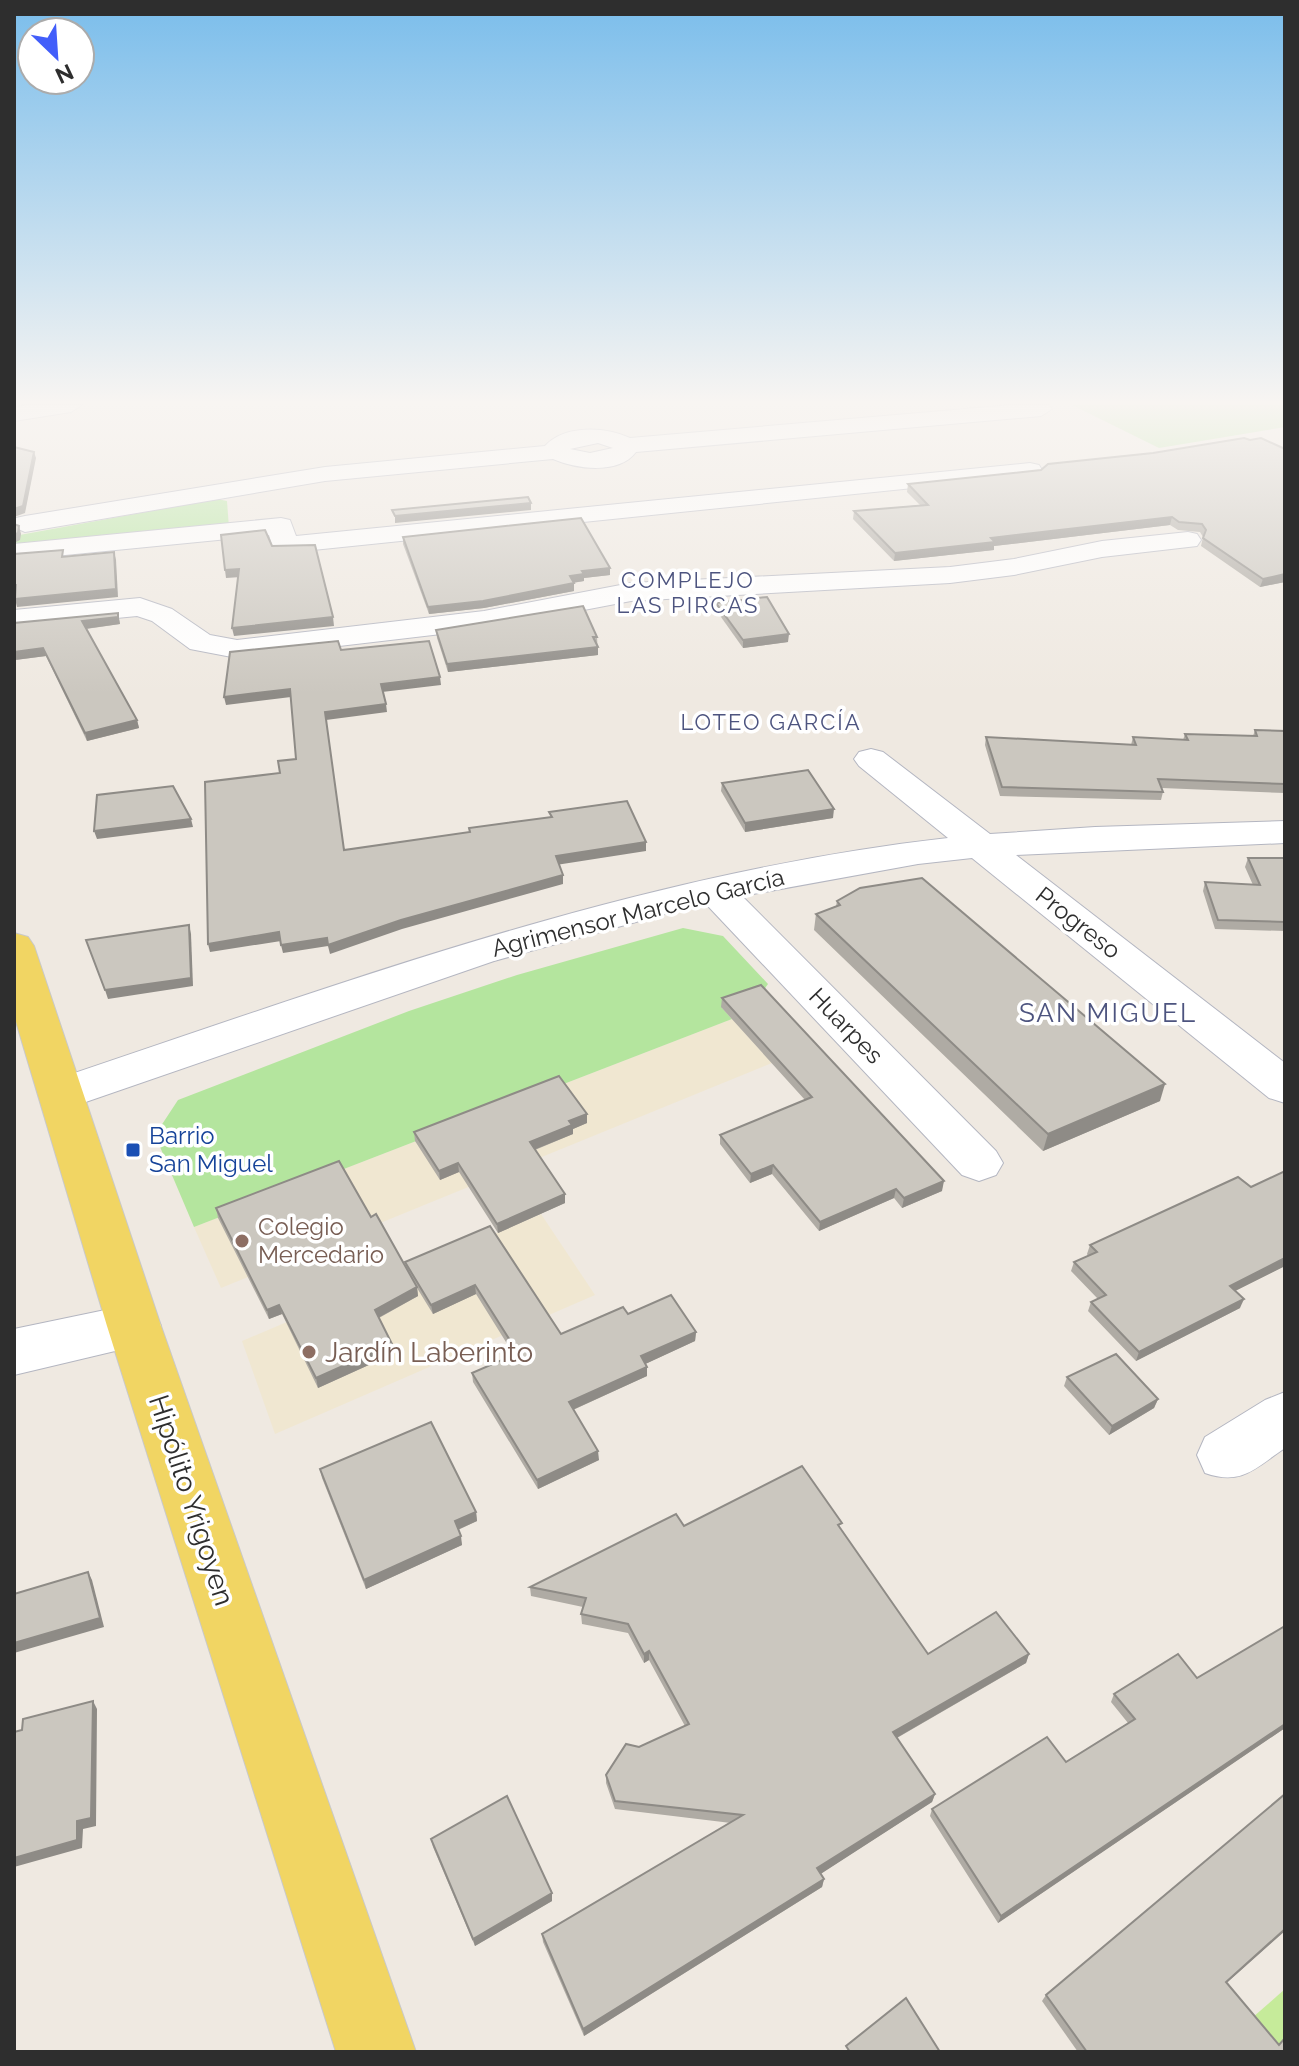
<svg xmlns="http://www.w3.org/2000/svg" width="1299" height="2066" font-family="Raleway,sans-serif">
<style>
.education{fill:#f0e7d1}
.green{fill:#b4e59e}
.pitch{fill:#c6eb9a}
.lines{fill:none;stroke-linecap:round;stroke-linejoin:round}
.minor-casing{stroke:#b4b6c1;stroke-width:2}
.major-casing{stroke:#c9c9c9;stroke-width:2}
.minor{fill:#fff;fill-rule:evenodd}
.major{fill:#f1d563;fill-rule:evenodd}
.wall{fill:#afaba4}
.shaded-wall{fill:#8e8b86}
.building{fill:#cbc7bf;stroke:#8e8b86;stroke-width:2}
.transit-dot{fill:#1a4fb4;stroke:#fff;stroke-width:3}
.education-dot{fill:#8d6e63;stroke:#fff;stroke-width:3}
.labels{text-anchor:middle;stroke-width:7;stroke-linejoin:round;paint-order:stroke}
.far-neighbourhood-label{font-size:22px;letter-spacing:2px;fill:#4d547f;stroke:#fff}
.street-label{font-size:24px;fill:#2e2e2e;stroke:#fff}
.transit-label{font-size:24px;fill:#164399;stroke:#fff;text-anchor:start}
.education-label{font-size:24px;fill:#785e54;stroke:#fff;text-anchor:start}
.neighbourhood-label{font-size:26px;letter-spacing:2px;fill:#4d547f;stroke:#fff}
.near-education-label{font-size:28px;fill:#785e54;stroke:#fff;text-anchor:start}
.near-street-label{font-size:28px;fill:#2e2e2e;stroke:#fff}
</style>
<rect width="100%" height="100%" fill="#efe9e1"/>
<g class="education">
<path d="M732 1019 772 1063 221 1288 194 1227Z"/>
<path d="M541 1214 595 1295 275 1434 242 1341Z"/>
</g>
<g class="green">
<path d="M1072 405H1285V427L1159 448Z"/>
<path d="M217 499 227 501 229 528 14 549V536Z"/>
<path d="M683 928 723 936 768 984 761 994 722 1008 732 1019 194 1227 155 1135 178 1100 409 1011 517 975Z"/>
</g>
<path class="pitch" d="M1285 1989V2052H1213Z"/>
<g class="lines">
<g class="minor-casing">
<g id="minor">
<path d="M29 405H82L71 412 14 421V407Z"/>
<path d="M1012 405H1049L1052 409 1041 416 636 452C619 475 576 469 553 459L325 481 25 532 14 527 16 518 25 516 325 467 545 446C565 424 606 427 630 438ZM598 443 613 448 590 453 570 449Z"/>
<path d="M1030 463 1039 465 1042 470 1039 475 284 553 274 551 269 535 14 560V544L281 518 290 520 296 536Z"/>
<path d="M1188 532 1197 534 1201 540 1197 546 1102 557 1014 575 950 583 631 601 484 629 237 658 190 649 152 621 137 616 14 628V610L140 598 172 609 210 635 237 640 484 611 631 583 950 567 1014 559 1102 541Z"/>
<path d="M871 749 883 752 990 834 1095 827 1285 821V843L1016 855 1285 1063V1103L1269 1098 972 858 918 864 742 896 996 1151 1003 1163 996 1175 979 1181 962 1175 705 903 494 961 77 1105 61 1110 45 1105 38 1094 45 1083C340 984 636 873 948 838L859 766 854 759 859 752Z"/>
<path d="M134 1304 153 1310 161 1326 153 1342 14 1375V1329Z"/>
<path d="M1285 1392V1448C1255 1468 1242 1486 1205 1473L1197 1455 1205 1437 1265 1400Z"/>
</g>
</g>
<g class="major-casing">
<path id="major" d="M14 933 28 937 34 946 161 1326 416 2052H336L107 1326 14 1015Z"/>
</g>
<use href="#minor" class="minor"/>
<use href="#major" class="major"/>
</g>
<g class="wall">
<path d="M1153 453 1285 582 1260 587 1201 546 1203 537 1200 532 1178 530 1170 525 994 546V550L894 561 853 519 854 511 920 505 907 492 908 484 1041 470Z"/>
<path d="M403 537 610 568V575L584 578V581L573 583 574 591 484 608 429 614 403 544Z"/>
<path d="M716 603 788 642 743 648 716 610Z"/>
<path d="M118 613 120 624 86 629 137 720 139 728 87 741 46 656 15 660Z"/>
<path d="M436 630 597 637 598 655 448 672 437 638Z"/>
<path d="M1255 730 1285 731V793L1162 788 1163 792 1161 800 1000 796 985 745 986 737 1131 745 1133 737 1183 740 1185 734 1253 736Z"/>
<path d="M722 783 833 818 745 832 721 791Z"/>
<path d="M1248 858H1285V931L1215 929 1203 891 1205 882 1253 885 1245 867Z"/>
<path d="M837 901 1160 1101 1043 1151 814 930 816 914 836 906Z"/>
<path d="M722 998 942 1191 902 1208 894 1198 819 1231 772 1174 750 1183 720 1144V1135L805 1100 721 1007Z"/>
<path d="M587 1114V1123L573 1129V1134L535 1150 565 1203 498 1233 459 1172 440 1180 415 1141 414 1132Z"/>
<path d="M216 1208 371 1217 406 1268 405 1262 490 1226 561 1334 628 1314 696 1332 695 1341 645 1364 647 1376 573 1410 599 1460 538 1489 473 1382 472 1373 514 1355 476 1294 433 1314 417 1288 418 1296 379 1318 393 1354 318 1388 282 1314 269 1319 218 1218Z"/>
<path d="M1090 1245 1285 1266 1235 1291 1240 1308 1136 1361 1088 1311 1091 1302 1098 1299 1071 1271 1074 1262 1088 1256 1087 1254Z"/>
<path d="M1067 1377 1158 1399 1154 1408 1109 1435 1064 1386Z"/>
<path d="M320 1469 476 1512 477 1521 458 1530 462 1545 366 1589 322 1478Z"/>
<path d="M684 1526 841 1530 928 1654H1029L1026 1663 897 1738 935 1794 932 1802 820 1874 824 1879 822 1887 584 2036 543 1942 542 1934 731 1823 615 1809 606 1783V1775L639 1747 685 1726 649 1660 644 1663 628 1633 582 1624 581 1614 583 1607 531 1596 530 1587Z"/>
<path d="M1285 1626V1728L998 1923 930 1816 932 1809 1066 1762 1128 1723 1111 1702 1114 1694 1197 1678Z"/>
<path d="M431 1839 552 1893V1901L475 1946 433 1847Z"/>
<path d="M1227 1983 1285 2052H1078L1042 2001 1046 1995Z"/>
</g>
<g class="shaded-wall">
<path d="M34 452 36 458 25 513 14 517V509Z"/>
<path d="M531 503V510L395 523V516Z"/>
<path d="M1172 517 1170 525 994 546V550L894 561 895 553 991 538Z"/>
<path d="M19 526 21 534 20 540 14 543V535Z"/>
<path d="M114 552 116 560 118 597 17 607 15 599Z"/>
<path d="M610 568V575L584 578V581L571 583 570 576 582 571Z"/>
<path d="M239 569 241 577 226 578 225 570Z"/>
<path d="M1285 574V582L1260 587 1263 579Z"/>
<path d="M574 583V591L484 608 429 614 428 607Z"/>
<path d="M118 613 120 624 84 629 82 621Z"/>
<path d="M333 617 334 626 234 636 232 628Z"/>
<path d="M789 634 788 642 743 648V640Z"/>
<path d="M598 647V655L448 672 447 664Z"/>
<path d="M43 648 46 656 15 660 14 652Z"/>
<path d="M440 677 441 685 382 692 381 684Z"/>
<path d="M290 689 291 697 226 705 224 697Z"/>
<path d="M386 704 387 712 326 720 325 712Z"/>
<path d="M137 720 139 728 87 741 85 733Z"/>
<path d="M834 809 833 818 745 832V823Z"/>
<path d="M191 819 193 827 97 839 94 831Z"/>
<path d="M646 842V851L556 865V856Z"/>
<path d="M563 875V884L402 929 330 954 328 946 283 953 281 945 401 920Z"/>
<path d="M189 925 191 934 193 986 108 999 105 990Z"/>
<path d="M279 932 281 941 210 952 208 944Z"/>
<path d="M1165 1084 1160 1101 1043 1151 1048 1134Z"/>
<path d="M587 1114V1123L573 1129V1134L531 1151 530 1142 569 1121Z"/>
<path d="M458 1163 459 1172 440 1180 439 1171Z"/>
<path d="M773 1165 772 1174 750 1183 751 1174Z"/>
<path d="M944 1181 942 1191 902 1208 904 1198Z"/>
<path d="M896 1189 894 1198 819 1231 820 1222Z"/>
<path d="M565 1194V1203L498 1233 497 1224Z"/>
<path d="M1285 1258V1266L1227 1295 1230 1286Z"/>
<path d="M475 1285 476 1294 433 1314 431 1305Z"/>
<path d="M417 1287 418 1296 376 1319 375 1310Z"/>
<path d="M1244 1299 1240 1308 1136 1361 1139 1352Z"/>
<path d="M279 1305 282 1314 269 1319 267 1310Z"/>
<path d="M696 1332 695 1341 641 1366V1356Z"/>
<path d="M392 1344 393 1354 318 1388 316 1378Z"/>
<path d="M647 1367V1376L570 1411 569 1402Z"/>
<path d="M1158 1399 1154 1408 1109 1435 1112 1426Z"/>
<path d="M598 1451 599 1460 538 1489 537 1480Z"/>
<path d="M476 1512 477 1521 457 1530 455 1521Z"/>
<path d="M461 1536 462 1545 366 1589 364 1580Z"/>
<path d="M88 1572 92 1580 104 1627 14 1653V1643Z"/>
<path d="M649 1651V1660L644 1663V1654Z"/>
<path d="M1029 1654 1026 1663 891 1741 893 1732Z"/>
<path d="M93 1701 97 1709 96 1826 83 1829 82 1848 14 1867V1858L77 1821Z"/>
<path d="M1285 1724V1728L998 1923 1001 1916Z"/>
<path d="M935 1794 932 1802 816 1877 817 1868Z"/>
<path d="M824 1879 822 1887 584 2036 583 2029Z"/>
<path d="M552 1893V1901L475 1946 473 1939Z"/>
<path d="M1285 1929V1931L1221 1988 1226 1982Z"/>
</g>
<g class="building">
<path d="M1244 438 1250 440 1261 438 1285 449V574L1263 579 1203 538 1206 530 1202 524 1179 522 1172 517 991 538 995 542 895 553 854 511 928 505 908 484 1041 470 1048 464 1153 453Z"/>
<path d="M14 447 34 452 23 506 14 509Z"/>
<path d="M528 497 531 503 395 516 392 510Z"/>
<path d="M581 518 610 568 582 571 584 574 570 576 574 583 483 601 428 607 403 537Z"/>
<path d="M14 524 19 526 18 533 14 535Z"/>
<path d="M265 530 272 546 315 545 333 617 232 628 239 569 225 570 221 535Z"/>
<path d="M63 550 62 557 114 552 116 589 15 599 16 585H14V554Z"/>
<path d="M767 597 789 634 743 640 716 603Z"/>
<path d="M583 606 597 637H593L598 647 447 664 436 630Z"/>
<path d="M118 613V617L82 621 137 720 85 733 43 648 14 652V623Z"/>
<path d="M338 641 341 650 429 641 440 677 381 684 386 704 325 712 344 850 470 832 469 828 552 817 549 812 627 801 646 842 556 856 563 875 401 920 328 945 327 938 281 945 279 932 208 944 205 782 280 773 278 761 296 759 290 689 224 697 230 652Z"/>
<path d="M1255 730 1285 731V784L1158 779 1163 792 1002 787 986 737 1136 745 1133 737 1188 740 1185 734 1257 736Z"/>
<path d="M808 770 834 809 745 823 722 783Z"/>
<path d="M173 786 191 819 94 831 97 795Z"/>
<path d="M1248 858H1285V922L1218 920 1205 882 1260 885Z"/>
<path d="M922 878 1165 1084 1048 1134 816 914 840 905 837 901 860 888Z"/>
<path d="M189 925 191 978 105 990 86 940Z"/>
<path d="M761 985 944 1181 904 1198 896 1189 820 1222 773 1165 751 1174 720 1135 812 1097 722 998Z"/>
<path d="M559 1076 587 1114 569 1121 572 1125 530 1142 565 1194 497 1224 458 1163 439 1171 414 1132Z"/>
<path d="M339 1161 371 1217 376 1214 417 1287 375 1310 392 1344 316 1378 279 1305 267 1310 216 1208Z"/>
<path d="M1285 1171V1258L1230 1286 1244 1299 1139 1352 1091 1302 1106 1295 1074 1262 1097 1252 1090 1245 1238 1177 1251 1187Z"/>
<path d="M490 1226 561 1334 623 1307 628 1314 671 1295 696 1332 641 1356 647 1367 569 1402 598 1451 537 1480 472 1373 518 1353 475 1285 431 1305 405 1262Z"/>
<path d="M1116 1354 1158 1399 1112 1426 1067 1377Z"/>
<path d="M431 1422 476 1512 455 1521 461 1536 364 1580 320 1469Z"/>
<path d="M802 1466 842 1523 838 1525 928 1654 996 1612 1029 1654 893 1732 935 1794 817 1868 824 1879 583 2029 542 1934 743 1815 615 1801 606 1775 626 1744 639 1747 689 1724 649 1651 644 1654 628 1624 581 1614 586 1598 530 1587 676 1514 684 1526Z"/>
<path d="M88 1572 100 1618 14 1643V1594Z"/>
<path d="M1285 1626V1724L1001 1916 932 1809 1047 1737 1066 1762 1135 1719 1114 1694 1178 1654 1197 1678Z"/>
<path d="M93 1701 91 1818 77 1821V1840L14 1858V1732L22 1730 23 1719Z"/>
<path d="M1285 1794V1929L1226 1982 1279 2045 1285 2038V2052H1087L1046 1995Z"/>
<path d="M507 1796 552 1893 473 1939 431 1839Z"/>
<path d="M906 1998 940 2052H850L846 2046Z"/>
</g>
<linearGradient id="sky" x2="0" y2="1"><stop stop-color="#7abdeb"/><stop offset="0.58" stop-color="#f8f5f2"/><stop offset="1" stop-color="#f8f5f2" stop-opacity="0"/></linearGradient>
<rect width="1299" height="694" fill="url(#sky)"/>
<rect class="transit-dot" x="125" y="1142" width="16" height="16" rx="4"/>
<g class="education-dot">
<circle cx="242" cy="1241" r="8"/>
<circle cx="309" cy="1352" r="8"/>
</g>
<g class="labels">
<g class="far-neighbourhood-label">
<text x="688" y="588">COMPLEJO<tspan x="688" dy="25">LAS PIRCAS</tspan></text>
<text x="771" y="730">LOTEO GARCÍA</text>
</g>
<g class="street-label">
<text transform="translate(638 913) rotate(-14)" y="8">Agrimensor Marcelo García</text>
<text transform="translate(1078 923) rotate(38)" y="8">Progreso</text>
<text transform="translate(846 1026) rotate(46)" y="8">Huarpes</text>
</g>
<g class="transit-label">
<text x="149" y="1144">Barrio<tspan x="149" dy="28">San Miguel</tspan></text>
</g>
<g class="education-label">
<text x="258" y="1235">Colegio<tspan x="258" dy="28">Mercedario</tspan></text>
</g>
<g class="neighbourhood-label">
<text x="1108" y="1022">SAN MIGUEL</text>
</g>
<g class="near-education-label">
<text x="325" y="1362">Jardín Laberinto</text>
</g>
<g class="near-street-label">
<text transform="translate(192 1500) rotate(72)" y="10">Hipólito Yrigoyen</text>
</g>
</g>
<rect width="1299" height="2066" fill="none" stroke="#2e2e2e" stroke-width="32"/>
<g transform="translate(56 56) rotate(155)"><circle r="38" fill="#ffffff" stroke="#ababab" stroke-width="2"/>
<path d="M0-6L14 30L0 20L-14 30Z" fill="#425efa"/>
<text y="-12" font-size="22" font-weight="bold" text-anchor="middle" fill="#2e2e2e">N</text>
</g>
</svg>
